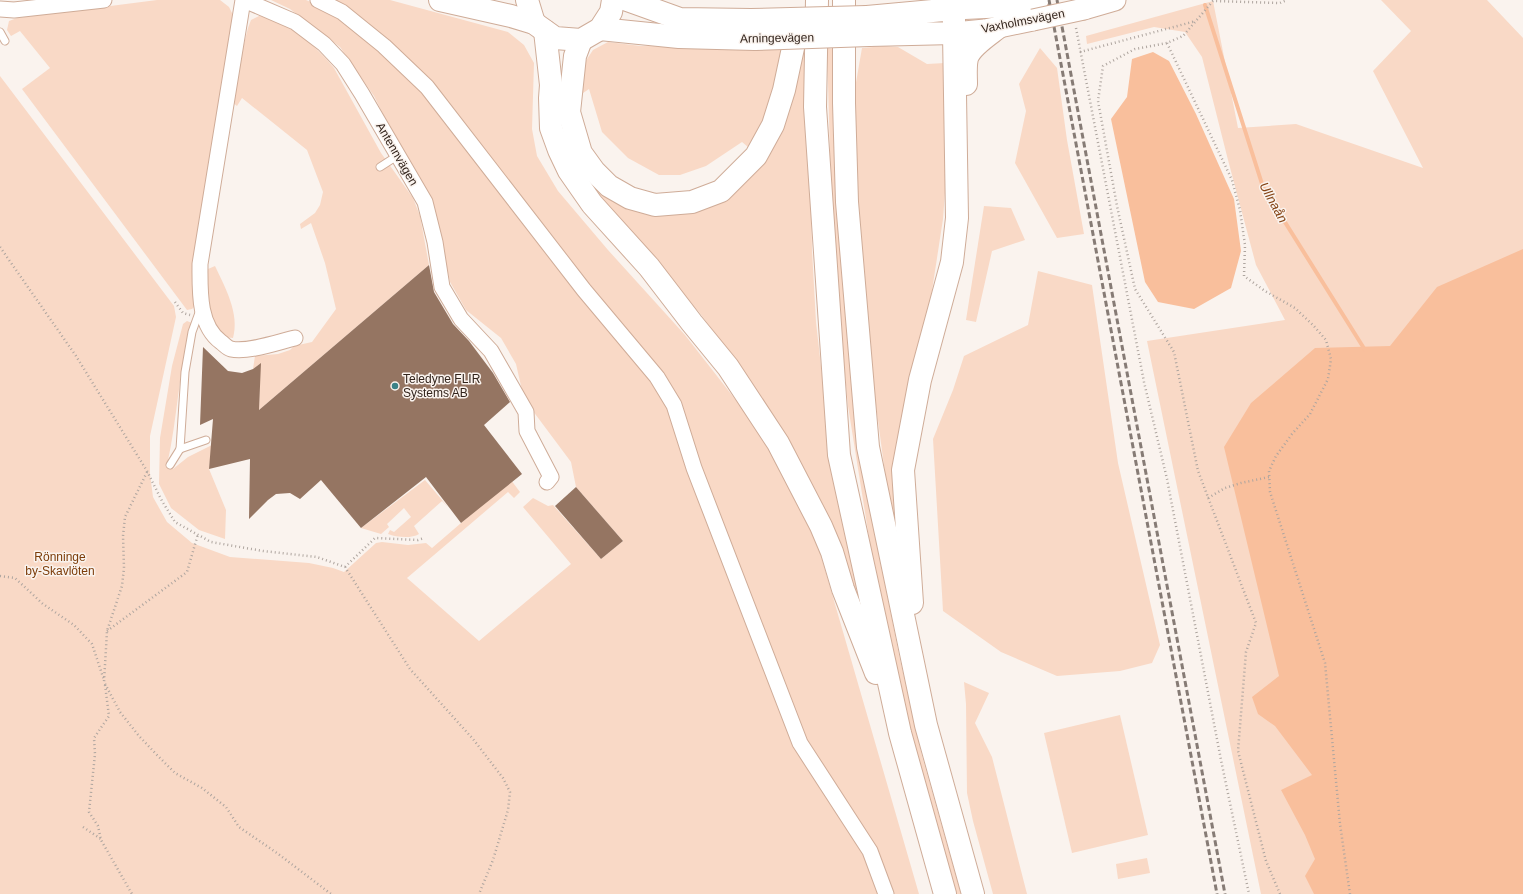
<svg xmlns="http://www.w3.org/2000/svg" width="1523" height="894" font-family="Arial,sans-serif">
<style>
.green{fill:#f9d9c6}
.water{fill:#f9bf9c}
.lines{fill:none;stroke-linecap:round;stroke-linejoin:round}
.stream{stroke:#f9bf9c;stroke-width:4}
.building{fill:#957562}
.lane-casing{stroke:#cfac98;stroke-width:9}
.street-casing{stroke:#cfac98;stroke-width:17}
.secondary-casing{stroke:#cfac98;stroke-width:23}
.primary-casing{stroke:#cfac98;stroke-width:24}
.highway-casing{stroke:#cfac98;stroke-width:24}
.path{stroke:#aea59f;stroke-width:2.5;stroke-dasharray:1 3;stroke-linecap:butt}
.lane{stroke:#fff;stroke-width:7}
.street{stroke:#fff;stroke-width:15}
.secondary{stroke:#fff;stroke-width:21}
.primary{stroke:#fff;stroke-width:22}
.highway{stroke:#fff;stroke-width:22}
.rail{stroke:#867b75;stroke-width:3;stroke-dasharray:6 3;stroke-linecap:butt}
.secondary-bridge-casing{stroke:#cfac98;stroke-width:23;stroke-linecap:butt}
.primary-bridge-casing{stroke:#cfac98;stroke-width:24;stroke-linecap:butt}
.secondary-bridge{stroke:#fff;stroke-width:21}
.primary-bridge{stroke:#fff;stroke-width:22}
.poi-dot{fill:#3a8287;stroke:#faf3ee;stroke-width:1.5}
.labels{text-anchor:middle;stroke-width:3;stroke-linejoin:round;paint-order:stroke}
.street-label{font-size:12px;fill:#32241c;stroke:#faf3ee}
.poi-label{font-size:12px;fill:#32241c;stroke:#faf3ee;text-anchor:start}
.park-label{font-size:12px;fill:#7c3c09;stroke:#faf3ee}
.water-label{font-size:13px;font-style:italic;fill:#844314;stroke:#faf3ee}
</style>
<rect width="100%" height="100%" fill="#faf3ee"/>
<g class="green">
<path d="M157 0H220L229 7 233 15 194 261 197 304 192 309 187 310 22 89 50 68 20 31 11 36 7 30 9 21 17 18Z"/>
<path d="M271 0H306L332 11 329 0H390L508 32 524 45 534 63 532 129 537 156 558 191 608 250 685 335 749 417 798 494 819 549 919 894H0V76L174 306 176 317 150 436V474L153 497 167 522 192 543 230 557 309 563 333 568 344 572 376 543 382 542 408 545 426 543 432 548 511 480 520 492 514 498 508 492 407 578 479 641 571 564 523 507 533 498 548 506 553 505 601 559 623 541 576 487 571 462 524 399 516 364 501 338 466 310 450 282 434 207 400 148 374 96 340 47 290 9Z"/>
<path d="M1381 0H1487L1523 38V276L1410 894H1261L1147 341 1285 320 1256 265 1228 160 1202 57 1185 32 1154 27 1087 44 1086 36 1213 1 1238 128 1296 124 1423 168 1373 71 1411 31Z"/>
<path d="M259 16C284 17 319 49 334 68L381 153 413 198 420 216 429 265 259 410 260 364 253 369 255 356 278 354 290 350 294 346 312 342 336 309 325 263 311 223 301 229 300 224 315 213 320 205 323 192 307 150 242 98 237 106 231 101V95L248 28 251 20Z"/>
<path d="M608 42 641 46 782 48 776 81 764 120 748 147 742 142 706 166 680 175H659L628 158 602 132 589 89 580 95 585 62 593 50Z"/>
<path d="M884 46 898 47 927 64 945 63 946 179 943 219 897 518 893 522 891 518 873 383 860 244 854 94 862 48Z"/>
<path d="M827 48 835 49 882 569 899 655 922 756 961 894H954L909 731 872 556 848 406 840 322 831 189Z"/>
<path d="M1040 48 1057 68 1067 140 1084 234 1057 238 1015 163 1026 111 1019 84Z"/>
<path d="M802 49 808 50 812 250 816 322 824 393 860 602 857 603 833 528 820 499 778 422 744 372 699 312 646 255 614 222 574 156 596 189 623 205 662 214 755 172 773 148 783 130 792 87Z"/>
<path d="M984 206 1011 208 1025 240 992 251 976 322 966 320Z"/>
<path d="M215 266C225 287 240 314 233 338L223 337 209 317 204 272 208 269Z"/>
<path d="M1038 271 1092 285 1118 463 1160 645 1152 663 1120 671 1057 676 1001 652 943 611 933 439 953 390 964 356 1028 325Z"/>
<path d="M187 321 192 323C178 370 178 418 167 465L173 469 188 457 212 445 209 469 226 510 225 539 199 530 171 508 159 484 160 438 172 366 183 324Z"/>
<path d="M425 480 448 507 442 501 414 526 419 534C411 539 396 537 388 534L390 530 394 532 411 517 404 508 387 524 389 527 381 534 361 528Z"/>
<path d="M964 682 989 693 975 723 992 757 1027 894H993L973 821 967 793 966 704Z"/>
<path d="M1120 715 1148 835 1072 853 1044 733Z"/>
<path d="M1147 858 1150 873 1118 879 1116 864Z"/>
</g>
<g class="water">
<path d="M1153 52 1169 61 1196 114 1234 199 1241 251 1231 288 1194 309 1158 302 1145 282 1111 119 1127 97 1132 59Z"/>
<path d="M1523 249V894H1314L1305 876 1315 859 1305 835 1281 790 1312 775 1275 726 1258 714 1252 697 1279 676 1224 447 1251 403 1315 348 1390 346 1437 287Z"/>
</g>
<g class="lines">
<path class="stream" d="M1205 5 1263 187 1365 350"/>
</g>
<g class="building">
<path d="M429 265 434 292 453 324 469 341 493 373 510 402 484 425 522 474 461 523 426 477 361 528 321 480 300 499 290 493 276 494 268 500 249 519 250 459 209 469 213 419 200 425 203 347 228 371 242 373 253 369 261 363 259 410Z"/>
<path d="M576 487 623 541 601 559 555 506Z"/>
</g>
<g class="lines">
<g class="lane-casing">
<g id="lane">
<path d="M0 32 5 41"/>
<path d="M380 167 397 156"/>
<path d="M180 449 206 440"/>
<path d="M170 465 180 449 185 372 192 332 200 310"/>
</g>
</g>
<g class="street-casing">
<g id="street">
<path d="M243 0 200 264C200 290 198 325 221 342 224 344 227 348 231 349 247 353 278 342 295 338"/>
<path d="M244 0 295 22 324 44 343 64 362 94 425 202 435 242 442 287 461 319 491 351 526 412 527 431 551 477 547 482"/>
<path d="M318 0 342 12 384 46 427 87 584 290 657 377 674 405 694 468 800 743 870 851 886 894"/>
<path d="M0 9 14 10 104 0"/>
</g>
</g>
<g class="secondary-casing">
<g id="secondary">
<path d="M954 9 996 7 1038 0"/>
<path d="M1084 9 1115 0"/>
<path d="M954 33 985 30 1033 20"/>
</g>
</g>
<g class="primary-casing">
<g id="primary">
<path d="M440 0 511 16 534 23 555 38 581 40 600 29 611 12 613 0"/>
<path d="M527 0 534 23"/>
<path d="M627 0 680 19 751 20"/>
<path d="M867 17 954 9V33L869 35"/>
<path d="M600 29 679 37 755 39"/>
</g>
</g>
<g class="highway-casing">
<g id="highway">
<path d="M817 0 815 107 839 455 900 733 945 894"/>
<path d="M844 0V103L847 202 868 447 926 725 973 894"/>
<path d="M953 0 954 9"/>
<path d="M545 31 551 85 550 98 551 128 559 150 569 171 592 204 649 267 692 323 728 367 778 443 821 526 832 552 843 589 876 673"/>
<path d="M581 40 575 56 569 112 581 153 594 171 609 186 630 198 655 205 692 202 721 191 756 156 773 125 784 90 799 20"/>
<path d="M966 84C966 76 965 66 967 58 971 46 989 35 999 27"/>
<path d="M912 603 903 470 920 380 952 262 957 218 954 33"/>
</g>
</g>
<g class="path">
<path d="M1076 28 1144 382 1167 479 1221 760 1249 894"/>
<path d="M1167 43 1232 180 1240 210 1245 245 1244 276 1265 291 1295 308 1313 325 1326 340 1331 359 1328 379 1310 414 1292 434 1276 456 1269 471 1270 492 1325 663 1340 824 1350 894"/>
<path d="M1080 52 1196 21"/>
<path d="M0 247 76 356 147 471 162 501 175 522 211 542 263 551 317 557 345 567 410 669 473 739 503 778 510 792 508 810 493 860 479 894"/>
<path d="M175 302 183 313 190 315"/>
<path d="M147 472 125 517 123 536 124 568 122 586 107 631 104 682 120 712 139 736 157 755 175 773 202 788 226 807 239 827 277 853 331 894"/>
<path d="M1208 498 1225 488 1241 483 1269 477"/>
<path d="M345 567 375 538 418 540 424 538"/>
<path d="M0 576 15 578 43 604 74 625 92 644 104 680"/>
<path d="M107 631 187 572 198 534"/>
<path d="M105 685 109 716 94 738 95 754 89 812 98 826 101 840 132 894"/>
<path d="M83 827 101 839"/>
<path d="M1280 894 1266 861 1238 751 1246 652 1256 623 1198 471 1174 352 1135 289 1117 206 1098 101 1103 66 1135 49 1167 43 1183 36 1213 1 1280 3 1287 0"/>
</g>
<use href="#lane" class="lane"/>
<use href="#street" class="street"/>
<use href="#secondary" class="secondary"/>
<use href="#primary" class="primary"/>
<use href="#highway" class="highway"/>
<g class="rail">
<path d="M1049 0 1217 894"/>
<path d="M1057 0 1225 894"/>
</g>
<g class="secondary-bridge-casing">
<path id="secondary-bridge" d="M1033 20 1084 9"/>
</g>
<g class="primary-bridge-casing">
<g id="primary-bridge">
<path d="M751 20 867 17"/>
<path d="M755 39 869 35"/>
</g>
</g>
<use href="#secondary-bridge" class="secondary-bridge"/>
<use href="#primary-bridge" class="primary-bridge"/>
</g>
<circle class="poi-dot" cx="395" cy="386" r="4"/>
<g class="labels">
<g class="street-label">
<text transform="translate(1023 21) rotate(-11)" y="4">Vaxholmsvägen</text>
<text transform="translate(777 38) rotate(-1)" y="4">Arningevägen</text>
<text transform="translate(397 154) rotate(60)" y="4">Antennvägen</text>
</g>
<g class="poi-label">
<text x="403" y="383">Teledyne FLIR<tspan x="403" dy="14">Systems AB</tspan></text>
</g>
<g class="park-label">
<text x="60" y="561">Rönninge<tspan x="60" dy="14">by-Skavlöten</tspan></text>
</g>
<g class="water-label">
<text transform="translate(1274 202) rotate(61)" y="5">Ullnaån</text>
</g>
</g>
</svg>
